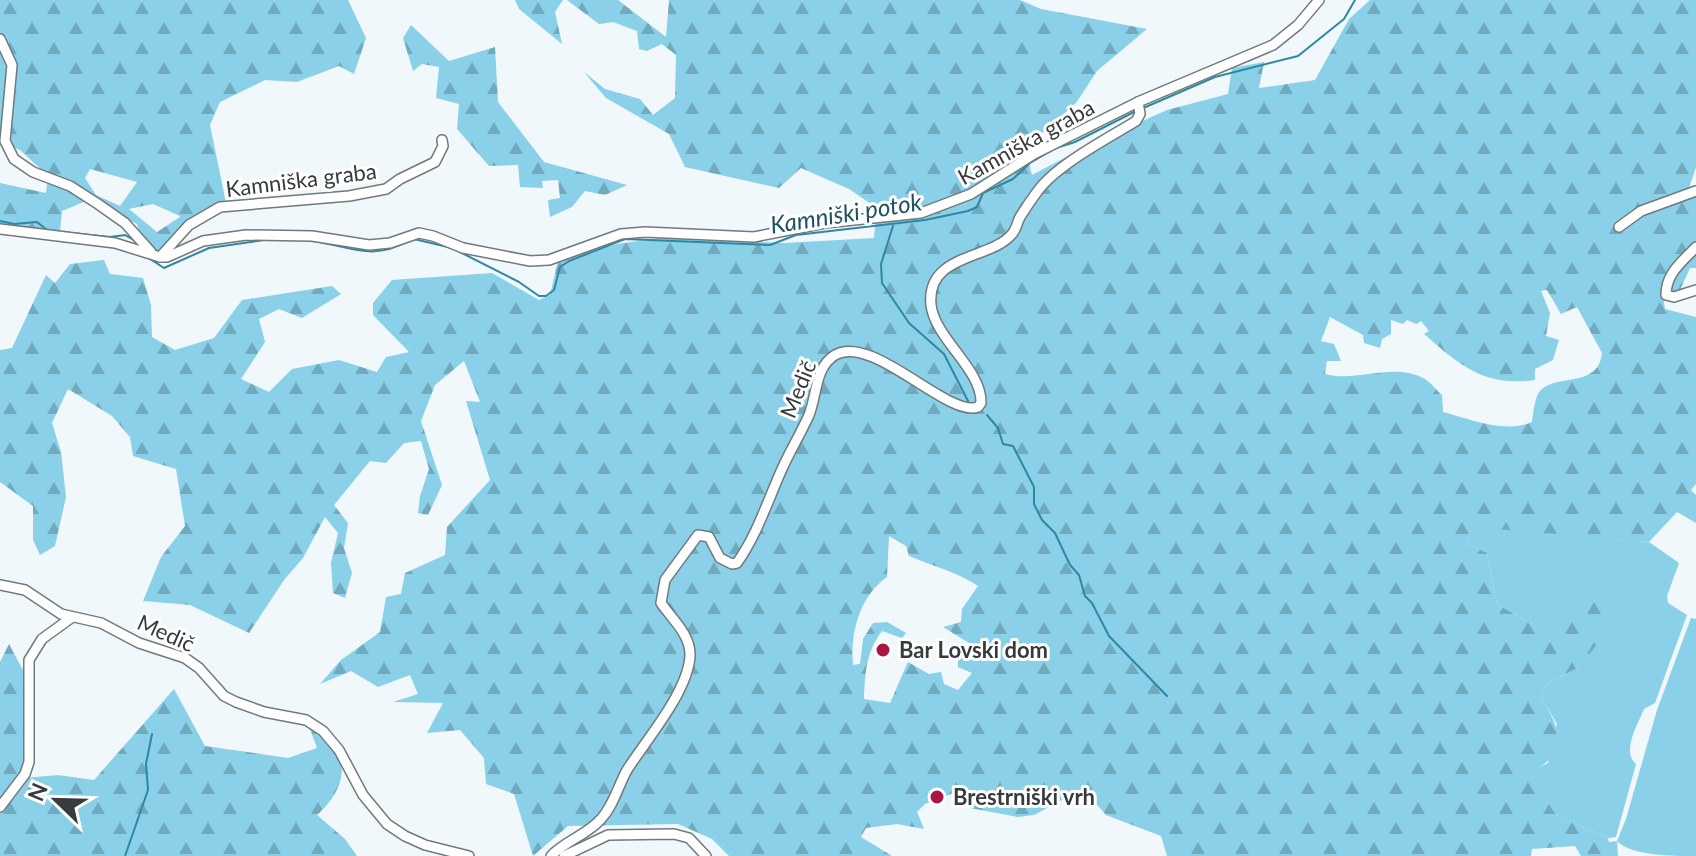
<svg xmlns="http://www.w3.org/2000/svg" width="1696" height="856" font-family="Lato,sans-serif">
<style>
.grass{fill:#89d0e8}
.forest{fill:url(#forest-firs);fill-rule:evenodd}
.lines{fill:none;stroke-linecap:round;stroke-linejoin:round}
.stream{stroke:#2e88a2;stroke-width:2}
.street-casing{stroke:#72797c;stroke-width:12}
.street{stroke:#fff;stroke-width:9}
.poi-dot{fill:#aa1546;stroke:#fff;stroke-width:3}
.labels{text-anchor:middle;stroke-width:6;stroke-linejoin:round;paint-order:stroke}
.street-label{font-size:22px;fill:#383b3d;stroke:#fff}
.poi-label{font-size:22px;font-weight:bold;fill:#383b3d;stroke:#fff;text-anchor:start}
.water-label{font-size:24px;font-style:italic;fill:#205161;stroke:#fff}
</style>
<defs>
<pattern id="forest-firs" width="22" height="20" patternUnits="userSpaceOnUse" patternTransform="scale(2)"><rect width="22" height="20" fill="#89d0e8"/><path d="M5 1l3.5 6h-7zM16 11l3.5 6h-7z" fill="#71aabd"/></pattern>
</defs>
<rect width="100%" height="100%" fill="#f0f8fb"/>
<g class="grass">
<path d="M1472 526 1649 542 1679 563 1667 596 1668 603 1687 615 1655 703 1644 709C1638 724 1621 751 1636 764L1616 837 1608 838 1557 816 1528 773 1548 763 1557 724 1541 697 1547 683 1580 667 1566 625H1534L1497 604 1487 553 1467 543Z"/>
<path d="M1691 618 1696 619V856C1671 856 1632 856 1617 841L1626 819 1657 710Z"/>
</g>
<g class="forest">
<path d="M0 0H348L366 38 354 74 339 66 297 82 265 80 220 102 210 125 226 203 194 216 179 241 160 251 144 245 137 224 91 199 62 211 60 232 0 225V183L46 193 48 176 20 150 0 142ZM90 169 137 182 120 206 96 195 85 178ZM153 204 180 216V217L157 232 129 209Z"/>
<path d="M515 0H563L555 12 562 44 519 9Z"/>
<path d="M567 0H618L666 37 669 0H1020L1041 9 1147 29 1097 71 1076 103 1025 148 1032 175 1087 146 1167 110 1228 94 1232 68 1264 62 1259 88 1315 80 1349 19 1370 0H1696V167L1686 197 1696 196V268H1690L1680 290 1663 296 1665 309 1696 317V484L1691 490 1696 495V523L1677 512 1649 542 1472 527 1467 543 1487 553 1497 604 1534 625H1566L1588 602 1614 605 1597 644 1580 667 1547 683 1541 697C1562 733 1570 751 1529 774L1557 816 1608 838 1609 842 1617 841 1618 856H1581L1575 846 1532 849 1531 856H1167L1161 836 1106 815 1083 789 1034 815 1018 817 970 808 957 792 925 804 917 812 924 829 897 824 866 828 861 837 892 856H729L712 839 678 824 568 826 533 856 514 794 486 784 484 758 460 730 427 733 443 703 393 702 418 694 410 675 378 687 351 671 320 684 341 660 380 632 386 597 401 594 405 573 445 555 447 527 490 480 466 401 480 402 464 361 435 385 421 421 442 485 428 515 418 513 420 496 429 469 421 441 404 443 386 463 370 461 334 505 348 523 344 548 352 573 345 598 333 593 331 563 338 533 325 517 303 558 284 580 249 633 190 605 143 601 161 557 185 526 176 469 133 456 130 437 112 416 68 389 52 423 61 452 66 497 55 546 40 555 33 540V506L0 482V350L12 348 46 275 55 283 70 264 104 260 110 274 143 278 151 305 152 337 175 350 214 338 242 300 332 286 341 294 302 318 279 309 259 319 265 342 241 379 269 392 292 369 339 360 377 372 386 357 409 352 373 315V303L392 280 492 273 539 300 550 295 558 261 617 244 660 238 784 243 874 238 877 208 849 189 801 168 779 188 685 167 669 134 606 98 584 72 605 89 640 99 653 115 675 98 676 55 662 44 647 51 639 49 637 31 613 22 599 24ZM1547 290 1561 314 1577 307 1602 353C1598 392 1549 370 1537 396 1534 404 1533 414 1532 422 1505 434 1470 419 1443 412L1442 395C1436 390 1430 381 1423 378 1392 362 1356 383 1325 374L1327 361H1341L1334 344 1321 341 1330 317 1363 335 1364 343 1380 348 1382 339 1391 334V320L1403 324 1407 320 1416 324 1421 321 1429 331 1424 334C1461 366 1484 387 1535 380V369L1553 360 1559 340 1546 336 1550 313 1541 291ZM889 536 906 546 909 556C933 566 957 572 978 586L962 609 961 622 943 627 969 643 976 655 958 649V667L972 673 958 690 944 684 941 672 929 674 908 662 890 703 864 699C865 673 866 652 882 631L902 638 906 633 887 622 873 623 863 639 860 664 853 665C850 632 860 596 887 577Z"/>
<path d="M411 25 449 61 495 47 498 102 544 162 627 185 605 195 585 191 572 207 550 217 548 200 560 198 558 180 542 181 543 188 520 187 518 165 489 166 457 129 459 104 436 98 439 67 422 64 413 71 403 38Z"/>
<path d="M9 644 24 672 25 778 58 775 94 780 174 689 205 746 288 758 317 748 310 729C317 735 328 741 334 749 352 772 335 799 317 815L345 839 357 856H0V662Z"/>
</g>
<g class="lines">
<g class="stream">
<path d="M1141 109 1215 77 1298 56 1344 19 1355 0"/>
<path d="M0 221 14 224 37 222 47 230"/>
<path d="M893 226 881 264 882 283 909 323 944 354 968 401"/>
<path d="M62 232 110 237 125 235 137 242"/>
<path d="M414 239 452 248 519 282 539 296H546L554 290 560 267 569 261 625 239 770 245 796 235 925 220 968 211 977 207 983 193 1013 179 1030 163 1056 148 1075 142 1136 111"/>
<path d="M314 241C350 247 374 261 408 241"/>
<path d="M147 257 164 268 209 248 264 240"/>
<path d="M987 415 998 428 1003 444 1013 446 1034 487V504L1042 520 1055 533 1070 565 1079 575 1085 596 1092 603 1109 636 1167 696"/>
<path d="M125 856 148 790 146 764 152 734"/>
</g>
<g class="street-casing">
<g id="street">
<path d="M0 39 12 65 5 141 14 159 33 172 70 186 98 204 125 223 151 252"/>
<path d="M1619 227 1641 211 1696 191"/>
<path d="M0 229 115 243 160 257H167L203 241 246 235 312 236 369 245 390 243 419 233 433 236 463 248 530 261 549 260 621 234 645 232 754 237 825 223 921 213 971 194 1034 154 1138 102 1273 45 1298 25 1319 0"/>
<path d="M1696 247C1682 262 1666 273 1666 295L1674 297 1696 290"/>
<path d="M160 257 189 225 220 207 349 196 386 189 400 179 435 162 443 146 442 140"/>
<path d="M0 585 25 590 61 614 101 623 139 643 185 658 199 668 224 696 236 702 264 712 306 720 323 731 339 750 363 795 387 824 405 836 425 845 469 856"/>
<path d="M0 807 25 774 29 762V660L42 639 71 618"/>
<path d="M551 856C565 841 587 835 601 819 614 805 618 786 627 770 646 740 688 692 690 656 691 635 672 619 661 603L665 580 698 535 709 537 720 558 732 564 737 563C758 533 767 502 782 469 790 451 801 433 809 415 817 395 815 367 835 355 872 333 948 418 978 407L981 403C982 369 935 339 931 305 926 253 991 260 1012 234 1016 230 1017 223 1020 217 1025 209 1031 200 1037 192 1056 165 1107 139 1136 121L1140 114 1138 102"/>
<path d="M564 856 608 835 674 834 689 838 706 856"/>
</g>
</g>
<use href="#street" class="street"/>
</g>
<g class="poi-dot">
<circle cx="883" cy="650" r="8"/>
<circle cx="937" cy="797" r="8"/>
</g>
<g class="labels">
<g class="street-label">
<text transform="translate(1026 142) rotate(-29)" y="8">Kamniška graba</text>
<text transform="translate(301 180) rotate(-7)" y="8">Kamniška graba</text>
<text transform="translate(798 389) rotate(-68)" y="8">Medič</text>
<text transform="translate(166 633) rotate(24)" y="8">Medič</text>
</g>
<g class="poi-label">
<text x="899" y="658">Bar Lovski dom</text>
<text x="953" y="805">Brestrniški vrh</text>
</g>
<g class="water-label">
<text transform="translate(846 214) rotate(-9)" y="8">Kamniški potok</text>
</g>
</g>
<g transform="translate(56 800) rotate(293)" stroke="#ffffff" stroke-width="6" paint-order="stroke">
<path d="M0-6L14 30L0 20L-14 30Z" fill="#383b3d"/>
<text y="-12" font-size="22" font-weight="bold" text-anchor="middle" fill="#383b3d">N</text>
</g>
</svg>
